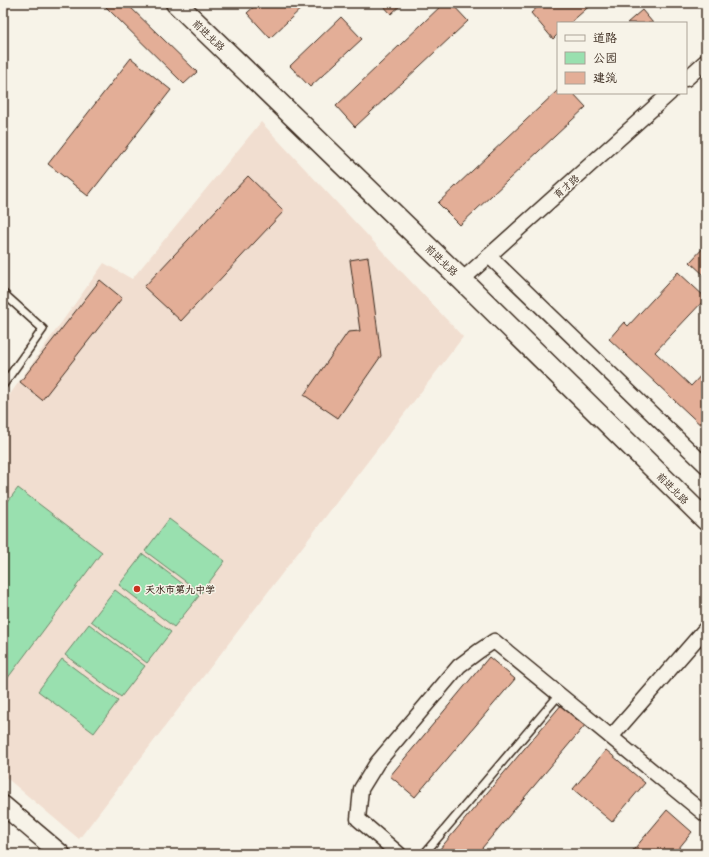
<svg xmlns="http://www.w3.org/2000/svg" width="709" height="857" font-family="'Playpen Sans','LXGW WenKai TC',sans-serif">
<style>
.built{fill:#f1ded0}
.green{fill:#99e0af;stroke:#6a8566}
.building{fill:#e3ae97;stroke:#3b2a1e}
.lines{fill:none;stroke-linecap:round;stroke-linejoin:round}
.service-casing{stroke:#3b2a1e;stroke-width:10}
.minor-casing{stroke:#3b2a1e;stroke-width:17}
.tertiary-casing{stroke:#3b2a1e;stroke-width:21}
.secondary-casing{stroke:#3b2a1e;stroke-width:23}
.service{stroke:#f7f3e8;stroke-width:7}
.minor{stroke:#f7f3e8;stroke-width:14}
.tertiary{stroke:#f7f3e8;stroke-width:18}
.secondary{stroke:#f7f3e8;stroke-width:20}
.poi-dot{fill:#c8321e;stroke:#f7f3e8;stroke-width:1.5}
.labels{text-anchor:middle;stroke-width:3;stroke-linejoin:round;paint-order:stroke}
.street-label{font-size:10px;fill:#3b2a1e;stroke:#f7f3e8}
.poi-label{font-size:10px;font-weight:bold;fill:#3b2a1e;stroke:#f7f3e8;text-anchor:start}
</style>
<rect width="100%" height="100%" fill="#f7f3e8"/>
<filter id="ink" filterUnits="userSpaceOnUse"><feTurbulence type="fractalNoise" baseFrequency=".025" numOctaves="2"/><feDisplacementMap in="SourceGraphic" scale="8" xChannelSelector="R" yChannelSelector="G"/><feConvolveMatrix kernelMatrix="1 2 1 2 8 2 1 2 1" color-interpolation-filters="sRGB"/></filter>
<g filter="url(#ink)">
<path class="built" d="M261 122 463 337 79 839 3 775V404L104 263 132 279Z"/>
<g class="green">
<path d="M18 488 102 552 4 683 3 682V508Z"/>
<path d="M169 519 225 561 201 593 145 551Z"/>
<path d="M143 554 199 596 174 627 119 585Z"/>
<path d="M115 590 171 632 147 663 91 621Z"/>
<path d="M89 624 145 666 121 697 65 655Z"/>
<path d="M62 659 118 701 94 733 38 691Z"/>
</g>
<g class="building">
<path d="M110 3H126L197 72 184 84 106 7Z"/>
<path d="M258 3H307L270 38 247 13Z"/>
<path d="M381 3H403L391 14Z"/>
<path d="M444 3H451L468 21 355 127 336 106Z"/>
<path d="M542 3H593L570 23H558V34L553 39 531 13Z"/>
<path d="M642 10 653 23H627Z"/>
<path d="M341 17 362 39 310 87 290 66Z"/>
<path d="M131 58 171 90 88 196 48 164Z"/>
<path d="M558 90V93H573L586 107 460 225 438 203Z"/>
<path d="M248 176 284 211 181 321 144 287Z"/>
<path d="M706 245V277L690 262Z"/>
<path d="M368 257 381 356 338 418 304 395 348 332 360 331 350 260Z"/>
<path d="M678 272 706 298 655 352 691 386 706 370V430L609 339 624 322 628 326Z"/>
<path d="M100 280 122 298 42 400 20 382Z"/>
<path d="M489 657 515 679 415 797 390 776Z"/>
<path d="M562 704 586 724 477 854H443L439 850Z"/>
<path d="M606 750 645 783 612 822 573 789Z"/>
<path d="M667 810 692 832 674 854H630Z"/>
</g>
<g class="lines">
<g class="service-casing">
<g id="service">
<path d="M704 3 706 5"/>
<path d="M3 293 43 329 3 385"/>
<path d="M424 854 559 695"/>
</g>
</g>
<g class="minor-casing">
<g id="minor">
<path d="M686 79 706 61"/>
<path d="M489 256 706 466"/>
<path d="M462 280 670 93"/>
<path d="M611 737 706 628"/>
<path d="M399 854 358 819 361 789 377 763 459 666 479 651 494 641 706 815"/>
</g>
</g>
<g class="tertiary-casing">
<path id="tertiary" d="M3 805 61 854"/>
</g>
<g class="secondary-casing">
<path id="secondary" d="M176 3 462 280 706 520"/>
</g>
<use href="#service" class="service"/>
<use href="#minor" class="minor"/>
<use href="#tertiary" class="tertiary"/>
<use href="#secondary" class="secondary"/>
</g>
</g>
<circle class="poi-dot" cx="137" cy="589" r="4"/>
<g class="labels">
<g class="street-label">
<text transform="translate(209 35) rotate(44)" y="4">前进北路</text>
<text transform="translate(566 186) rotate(-42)" y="4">育才路</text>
<text transform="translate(442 260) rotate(44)" y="4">前进北路</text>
<text transform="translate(673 488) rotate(45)" y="4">前进北路</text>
</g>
<g class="poi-label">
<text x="145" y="593">天水市第九中学</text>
</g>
</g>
<rect width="709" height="857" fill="none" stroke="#f7f3e8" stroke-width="16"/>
<rect x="8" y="8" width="693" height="841" fill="none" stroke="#3b2a1e" stroke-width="1.5" filter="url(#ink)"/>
<rect x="557" y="22" width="130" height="72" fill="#f7f3e8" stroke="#aca397"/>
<rect x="565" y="35" width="20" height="6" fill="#f7f3e8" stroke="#aca397"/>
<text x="593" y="42" font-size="12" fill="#3b2a1e">道路</text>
<rect x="565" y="52" width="20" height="12" fill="#99e0af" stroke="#aca397"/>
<text x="593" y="62" font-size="12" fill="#3b2a1e">公园</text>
<rect x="565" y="72" width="20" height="12" fill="#e3ae97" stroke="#aca397"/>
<text x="593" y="82" font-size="12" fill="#3b2a1e">建筑</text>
</svg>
